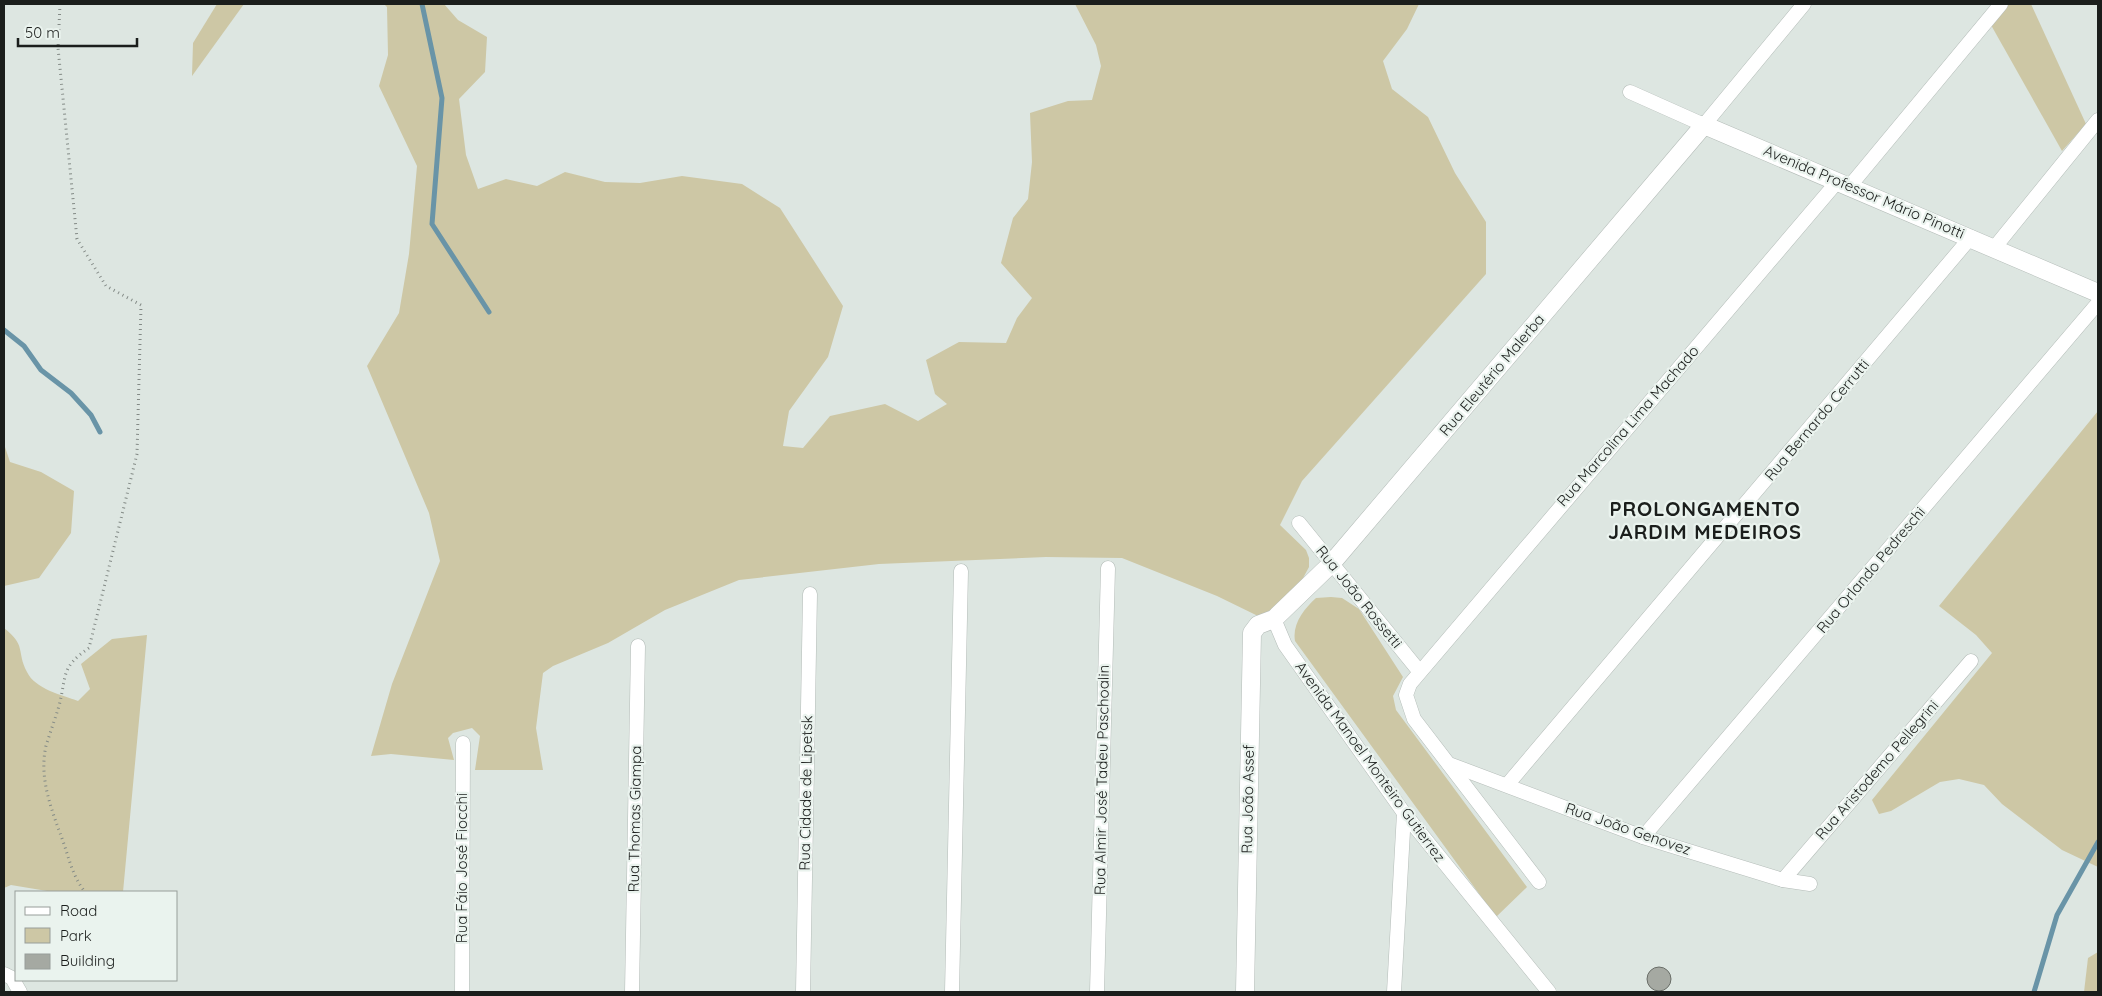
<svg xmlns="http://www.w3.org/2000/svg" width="2102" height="996" font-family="Quicksand,sans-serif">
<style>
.green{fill:#cdc7a5}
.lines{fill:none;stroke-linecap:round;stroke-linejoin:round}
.stream{stroke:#6994a7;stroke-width:5}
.building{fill:#a5a9a2;stroke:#6a6e68}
.minor-casing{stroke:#b4bcb8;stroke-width:15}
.tertiary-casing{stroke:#b4bcb8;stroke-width:19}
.path{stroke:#838a86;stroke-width:3;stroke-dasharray:1 4;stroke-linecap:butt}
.minor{stroke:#fff;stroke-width:14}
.tertiary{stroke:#fff;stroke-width:18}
.labels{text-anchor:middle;stroke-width:4.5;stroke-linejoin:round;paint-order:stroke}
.street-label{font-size:15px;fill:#1b1e1c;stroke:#eaf3ee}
.district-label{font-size:20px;font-weight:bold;letter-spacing:1px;fill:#1b1e1c;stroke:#eaf3ee}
</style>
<rect width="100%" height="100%" fill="#dde6e1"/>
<g class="green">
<path d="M217 4H244L192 76 193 43Z"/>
<path d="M384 4H444L458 20 487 37 485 72 459 99 466 155 478 189 506 179 537 186 565 172 605 182 640 183 682 176 742 184 780 208 843 306 828 357 789 411 783 446 803 448 830 416 885 404 918 421 947 404 935 394 926 360 959 342 1006 343 1017 318 1032 298 1001 263 1013 218 1028 199 1032 162 1030 113 1068 101 1092 100 1101 66 1096 45 1075 4H1419L1407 29 1383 61 1392 89 1428 117 1455 173 1486 222V274L1302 481 1280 525 1306 550 1309 558V567L1302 580 1270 612 1258 616 1217 596 1122 558 1046 557 879 564 739 580 665 610 608 643 553 666 543 673 536 728 543 770H475L480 736 472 728 453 733 448 738 454 760 391 754 371 756 392 684 440 561 429 513 367 366 399 313 409 254 417 166 379 86 388 55 387 7Z"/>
<path d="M1994 4H2031L2086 124 2062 151 1991 25Z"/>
<path d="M2098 411V867L2062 850 2002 804 1984 785 1959 779 1940 782 1891 811 1879 814 1872 800 1992 653 1976 635 1939 606Z"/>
<path d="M4 444 10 462 41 472 74 491 71 533 39 578 4 586Z"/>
<path d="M1331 597 1342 598 1359 609 1403 677 1393 696 1396 710 1527 887 1496 917 1295 641C1292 624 1304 609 1316 598Z"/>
<path d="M4 628C27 646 16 651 27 672 35 689 62 695 78 701L90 689 81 664 112 639 147 635 123 892H53L11 885 4 888Z"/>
<path d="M2098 952V992H2084L2088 958Z"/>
</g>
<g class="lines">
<g class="stream">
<path d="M422 4 442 98 432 224 489 312"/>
<path d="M4 330 24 346 41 370 71 393 91 415 100 432"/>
<path d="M2034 992 2057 915 2098 842"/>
</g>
</g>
<circle class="building" cx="1659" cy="979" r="12"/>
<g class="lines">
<g class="minor-casing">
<g id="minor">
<path d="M1630 92 1704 125 1804 4"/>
<path d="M1849 187 2001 4"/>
<path d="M1995 247 2098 120"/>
<path d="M1299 523 1419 671"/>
<path d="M1274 619 1285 645 1404 813 1549 992"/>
<path d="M1449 764 1643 837 1783 880 1810 884"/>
<path d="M1507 785 1971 237"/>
<path d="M1643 837 2098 303"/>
<path d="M1783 880 1971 661"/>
<path d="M1539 882 1414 719 1406 695 1410 684 1837 182"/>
<path d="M4 974 12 978 20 992"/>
<path d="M462 992 463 743"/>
<path d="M632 992 638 646"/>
<path d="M803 992 810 594"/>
<path d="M952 992 961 571"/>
<path d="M1097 992 1108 568"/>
<path d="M1394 992 1404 813"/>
</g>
</g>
<g class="tertiary-casing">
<path id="tertiary" d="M1245 992 1252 633 1258 625 1274 619 1331 564 1704 125 2098 293"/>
</g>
<path class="path" d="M60 4 58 48 77 239 106 286 141 305 137 454 89 648C60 668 67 675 59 706 55 719 50 733 46 746 38 781 54 815 65 847 70 863 74 878 85 892"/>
<use href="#minor" class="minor"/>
<use href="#tertiary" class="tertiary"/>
</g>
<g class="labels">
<g class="street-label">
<text transform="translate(1864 192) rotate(23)" y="5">Avenida Professor Mário Pinotti</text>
<text transform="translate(1492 375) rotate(-50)" y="5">Rua Eleutério Malerba</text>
<text transform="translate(1817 420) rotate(-50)" y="5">Rua Bernardo Cerrutti</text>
<text transform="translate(1628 426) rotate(-49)" y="5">Rua Marcolina Lima Machado</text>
<text transform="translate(1871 570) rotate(-50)" y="5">Rua Orlando Pedreschi</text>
<text transform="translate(1359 597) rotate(51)" y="5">Rua João Rossetti</text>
<text transform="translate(1370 762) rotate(54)" y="5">Avenida Manoel Monteiro Gutierrez</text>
<text transform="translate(1877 770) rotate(-49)" y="5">Rua Aristodemo Pellegrini</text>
<text transform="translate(1102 780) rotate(-89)" y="5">Rua Almir José Tadeu Paschoalin</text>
<text transform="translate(806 793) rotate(-89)" y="5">Rua Cidade de Lipetsk</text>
<text transform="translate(1248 799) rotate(-89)" y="5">Rua João Assef</text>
<text transform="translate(635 819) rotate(-89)" y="5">Rua Thomas Giampa</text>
<text transform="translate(1628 829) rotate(19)" y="5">Rua João Genovez</text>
<text transform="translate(462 868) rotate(-90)" y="5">Rua Fáio José Fiocchi</text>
</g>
<g class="district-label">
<text x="1705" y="516">PROLONGAMENTO<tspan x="1705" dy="23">JARDIM MEDEIROS</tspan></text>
</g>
</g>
<rect width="2102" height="996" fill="none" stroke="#1b1e1c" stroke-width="10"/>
<rect x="15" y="891" width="162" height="90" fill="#eaf3ee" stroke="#979e9a"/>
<rect x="25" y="907" width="25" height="8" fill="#ffffff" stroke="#979e9a"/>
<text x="60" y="916" font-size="15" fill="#1b1e1c">Road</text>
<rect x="25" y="928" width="25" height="15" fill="#cdc7a5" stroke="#979e9a"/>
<text x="60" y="941" font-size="15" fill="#1b1e1c">Park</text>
<rect x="25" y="954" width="25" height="15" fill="#a5a9a2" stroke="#979e9a"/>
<text x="60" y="966" font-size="15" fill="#1b1e1c">Building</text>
<path d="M18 38v8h119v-8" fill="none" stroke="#1b1e1c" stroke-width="2.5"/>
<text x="25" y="38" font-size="15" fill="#1b1e1c" stroke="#eaf3ee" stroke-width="4" paint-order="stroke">50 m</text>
</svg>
